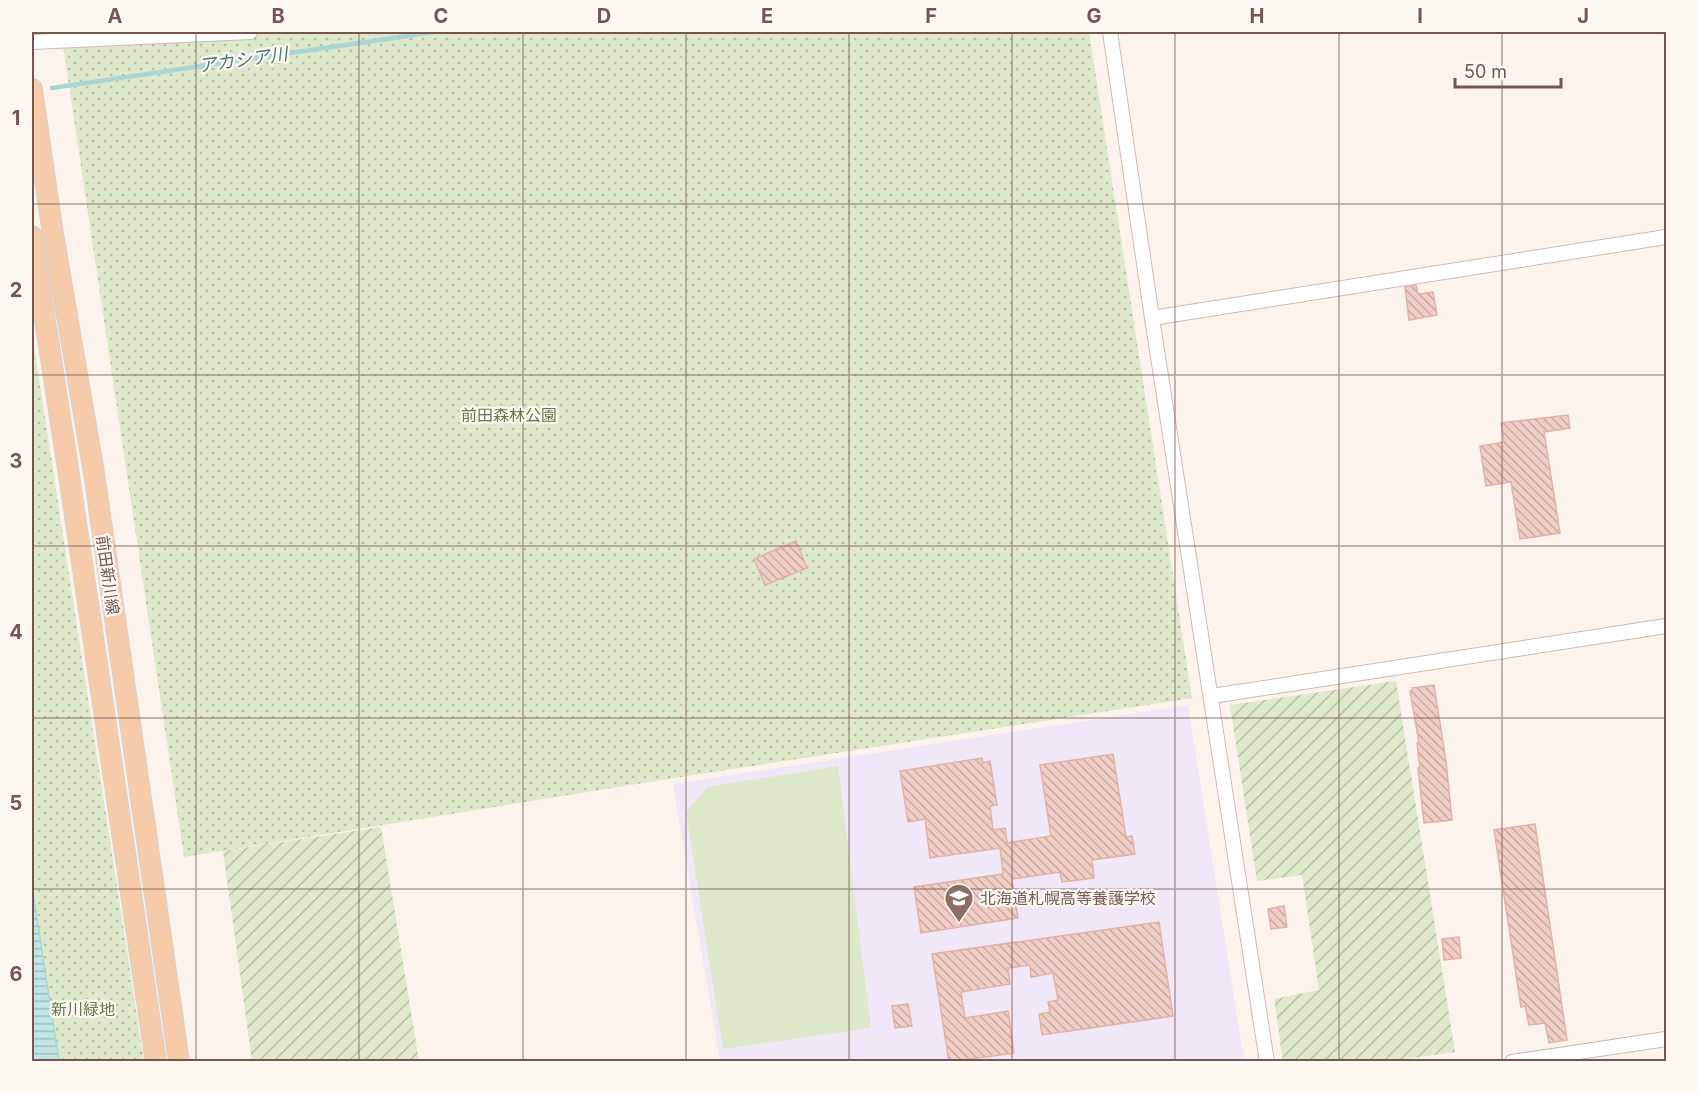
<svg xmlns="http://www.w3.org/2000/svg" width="1698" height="1093" font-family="Inter,'Noto Sans JP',sans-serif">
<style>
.education{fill:#f0e8f9}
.park{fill:url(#park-dots)}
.garden{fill:url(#garden-furrows)}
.pitch{fill:#dde9ca}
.water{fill:url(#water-rules);stroke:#a8d6d5;stroke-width:1.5}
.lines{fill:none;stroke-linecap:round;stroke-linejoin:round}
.stream{stroke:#a8d6d5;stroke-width:4.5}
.building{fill:url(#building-back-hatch);stroke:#e2b2a6;stroke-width:1.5}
.street-casing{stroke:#d0bbb4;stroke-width:16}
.primary-casing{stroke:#d9d0ce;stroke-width:22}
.street{stroke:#fff;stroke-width:14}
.primary{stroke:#f6cba9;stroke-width:20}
.grid{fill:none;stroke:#76564f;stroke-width:1.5;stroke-opacity:0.55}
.labels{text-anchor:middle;stroke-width:4.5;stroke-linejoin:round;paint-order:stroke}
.park-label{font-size:16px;fill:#607b48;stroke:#fef8f3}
.street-label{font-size:16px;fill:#76564f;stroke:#fef8f3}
.education-label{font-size:16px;fill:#785e54;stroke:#fef8f3;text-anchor:start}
.water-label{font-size:18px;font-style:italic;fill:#437a79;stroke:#fef8f3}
.neatline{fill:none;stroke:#76564f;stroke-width:2}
.grid-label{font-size:20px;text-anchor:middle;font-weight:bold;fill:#76564f}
</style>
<defs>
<pattern id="park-dots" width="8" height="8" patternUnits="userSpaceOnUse" patternTransform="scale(1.5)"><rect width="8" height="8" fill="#dde9ca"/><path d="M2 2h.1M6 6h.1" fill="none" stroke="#b8c0a6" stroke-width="1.8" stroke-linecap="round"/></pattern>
<pattern id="garden-furrows" width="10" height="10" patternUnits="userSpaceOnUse" patternTransform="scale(1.5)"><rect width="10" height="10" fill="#dde9ca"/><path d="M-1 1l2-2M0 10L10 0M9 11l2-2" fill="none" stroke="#b8c0a6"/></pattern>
<pattern id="water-rules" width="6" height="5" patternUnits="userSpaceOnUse" patternTransform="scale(1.5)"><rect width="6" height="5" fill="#c1e5e4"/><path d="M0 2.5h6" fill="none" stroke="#a1bcbb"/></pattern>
<pattern id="building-back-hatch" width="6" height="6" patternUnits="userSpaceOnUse" patternTransform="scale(1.5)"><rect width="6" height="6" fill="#f0cec5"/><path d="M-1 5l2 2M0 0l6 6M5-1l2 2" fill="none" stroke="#c7aaa2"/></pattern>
</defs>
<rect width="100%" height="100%" fill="#fcf3ec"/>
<path class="education" d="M1188 705 1244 1061H720L673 784Z"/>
<g class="park">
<path d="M61 32H1089L1192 698 681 777 184 857Z"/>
<path d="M32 333 137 1016 144 1061H32Z"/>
</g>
<g class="garden">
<path d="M1396 681 1455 1052 1386 1062 1283 1061 1274 999 1319 990 1302 875 1257 881 1230 705Z"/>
<path d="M381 827 419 1061H252L223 851Z"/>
</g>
<path class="pitch" d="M838 766 871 1028 723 1049 686 812 707 787Z"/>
<path class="water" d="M32 886 59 1061H32Z"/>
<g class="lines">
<path class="stream" d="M52 88 434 32"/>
</g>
<g class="building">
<path d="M1416 285 1418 294 1433 292 1437 315 1409 320 1405 287Z"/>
<path d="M1568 415 1570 428 1544 432 1560 533 1520 539 1511 482 1486 486 1480 446 1504 442 1501 423Z"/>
<path d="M796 541 807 568 765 585 754 559Z"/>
<path d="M1434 685 1446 761 1452 820 1424 823 1418 768H1420L1417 743H1419L1410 691H1412V688Z"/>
<path d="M1113 754 1126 837 1132 836 1135 854 1092 860 1094 878 1062 882 1060 872 1012 879 1018 918 921 933 914 887 1003 874 1000 848 930 858 925 819 908 822 900 771 982 758 983 763 990 761 997 805 990 806 993 830 1005 828 1007 843 1051 836 1040 765Z"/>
<path d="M1535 824 1567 1040 1549 1043 1545 1023 1529 1025 1525 1006 1521 1007 1494 830Z"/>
<path d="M1284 906 1287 927 1271 929 1268 909Z"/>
<path d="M1159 922 1173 1016 1042 1035 1039 1014 1050 1012 1048 1002 1058 1000 1053 973 1031 977 1030 965 1008 968 1010 984 961 992 965 1018 1008 1011 1014 1053 949 1062 932 954Z"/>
<path d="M1459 937 1461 958 1444 960 1442 939Z"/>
<path d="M908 1004 912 1026 895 1028 892 1006Z"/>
</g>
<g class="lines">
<g class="street-casing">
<g id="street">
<path d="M1110 32 1152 318 1267 1062"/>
<path d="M32 42 250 32"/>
<path d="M1152 318 1666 237"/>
<path d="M1212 696 1666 626"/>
<path d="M1512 1062 1666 1039"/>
</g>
</g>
<g class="primary-casing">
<g id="primary">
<path d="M32 89 52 228 94 473 179 1062"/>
<path d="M32 236 70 482 156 1062"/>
</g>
</g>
<use href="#street" class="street"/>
<use href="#primary" class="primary"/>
</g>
<path class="grid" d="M196 32V1062M359 32V1062M523 32V1062M686 32V1062M849 32V1062M1012 32V1062M1175 32V1062M1339 32V1062M1502 32V1062M32 204H1666M32 375H1666M32 546H1666M32 718H1666M32 889H1666"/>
<defs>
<g id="school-pin" transform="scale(1.5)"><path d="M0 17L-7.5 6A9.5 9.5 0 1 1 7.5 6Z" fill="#8d6e63" stroke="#fef8f3"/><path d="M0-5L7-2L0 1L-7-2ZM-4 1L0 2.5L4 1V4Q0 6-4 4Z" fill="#fff"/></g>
</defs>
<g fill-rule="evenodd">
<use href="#school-pin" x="959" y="898"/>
</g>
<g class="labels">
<g class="park-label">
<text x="509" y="421">前田森林公園</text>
<text x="83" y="1015">新川緑地</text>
</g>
<g class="street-label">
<text transform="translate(108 575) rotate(82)" y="6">前田新川線</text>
</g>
<g class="education-label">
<text x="980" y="904">北海道札幌高等養護学校</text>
</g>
<g class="water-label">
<text transform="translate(243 60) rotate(-8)" y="6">アカシア川</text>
</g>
</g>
<rect width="1698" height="1093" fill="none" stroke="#fef8f3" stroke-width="66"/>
<path d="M1455 78v9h106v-9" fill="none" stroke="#76564f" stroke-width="3"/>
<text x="1464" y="78" font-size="18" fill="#76564f" stroke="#fef8f3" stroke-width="4.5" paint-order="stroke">50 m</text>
<rect x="33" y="33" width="1632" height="1027" class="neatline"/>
<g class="grid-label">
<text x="115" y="23">A</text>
<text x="278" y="23">B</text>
<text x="441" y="23">C</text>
<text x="604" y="23">D</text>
<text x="767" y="23">E</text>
<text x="931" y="23">F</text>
<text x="1094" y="23">G</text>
<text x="1257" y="23">H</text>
<text x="1420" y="23">I</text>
<text x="1583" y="23">J</text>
<text x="16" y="125">1</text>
<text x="16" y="297">2</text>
<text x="16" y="468">3</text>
<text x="16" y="639">4</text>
<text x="16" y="810">5</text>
<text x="16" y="981">6</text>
</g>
</svg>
